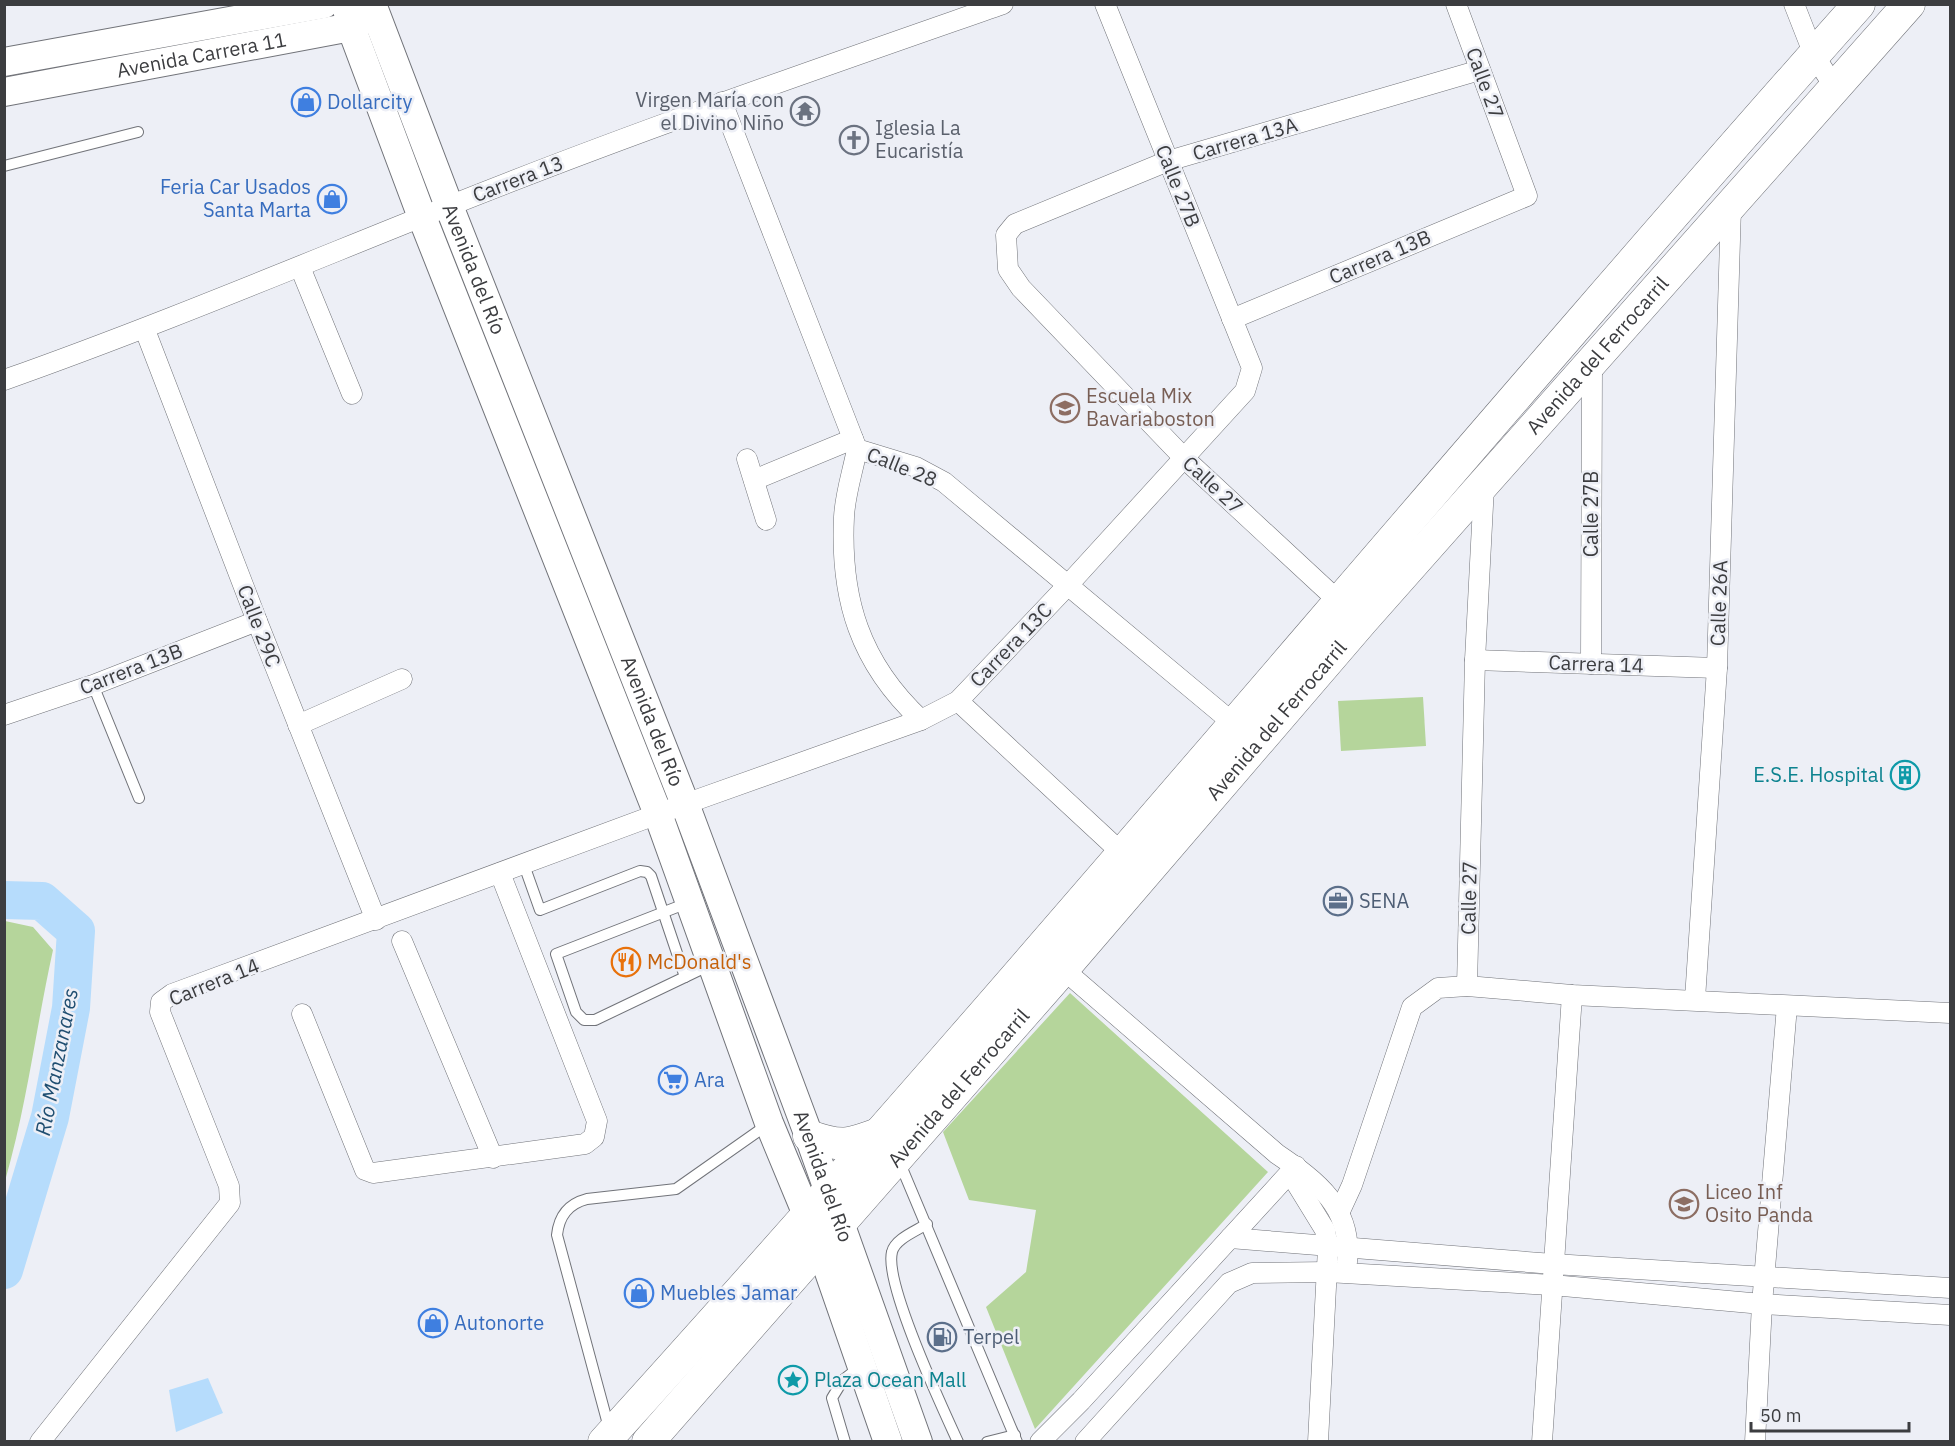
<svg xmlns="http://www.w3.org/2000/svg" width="1955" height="1446" font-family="'IBM Plex Sans',sans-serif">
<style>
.green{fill:#b5d59b}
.water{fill:#b6dcfc}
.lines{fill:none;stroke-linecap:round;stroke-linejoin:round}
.river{stroke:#b6dcfc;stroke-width:38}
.lane-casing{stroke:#717379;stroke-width:12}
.street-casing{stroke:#717379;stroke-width:21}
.secondary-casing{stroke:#717379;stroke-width:30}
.primary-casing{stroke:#717379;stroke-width:33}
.lane{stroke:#fff;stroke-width:10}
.street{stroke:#fff;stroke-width:20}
.secondary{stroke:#fff;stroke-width:28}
.primary{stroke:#fff;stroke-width:32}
.labels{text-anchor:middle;stroke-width:5;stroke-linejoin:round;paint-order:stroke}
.street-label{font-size:20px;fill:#3c3d40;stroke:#edeff6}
.worship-label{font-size:20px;fill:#5b616d;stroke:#edeff6;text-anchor:end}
.shop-label{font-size:20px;fill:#366cbe;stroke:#edeff6;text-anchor:start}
.education-label{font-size:20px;fill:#785e54;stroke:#edeff6;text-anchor:start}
.culture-label{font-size:20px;fill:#0d838f;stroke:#edeff6;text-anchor:end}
.service-label{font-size:20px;fill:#4e5e75;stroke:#edeff6;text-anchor:start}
.food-label{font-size:20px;fill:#c56008;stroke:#edeff6;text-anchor:start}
.water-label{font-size:21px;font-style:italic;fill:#1f4e71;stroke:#edeff6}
</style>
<rect width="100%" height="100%" fill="#edeff6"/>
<g class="green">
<path d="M1423 697 1426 746 1341 751 1338 701Z"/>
<path d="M5 921 33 927 53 950C36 1027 27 1105 5 1181Z"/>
<path d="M1070 993 1268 1172 1035 1429 986 1307 1026 1272 1036 1210 969 1200 943 1132Z"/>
</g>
<path class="water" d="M208 1378 223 1413 176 1432 169 1390Z"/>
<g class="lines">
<path class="river" d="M4 900 42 901 76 931 71 1008 50 1117 4 1270"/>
<g class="lane-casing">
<g id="lane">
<path d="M4 166 138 132"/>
<path d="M93 685 139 798"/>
<path d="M524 865 540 910 640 871 647 872 651 876 685 977 712 964"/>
<path d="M685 977 595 1020H584L576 1012 556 954 690 902"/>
<path d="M899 1161 1017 1442"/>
<path d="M927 1224C916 1231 895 1239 892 1252 884 1283 942 1407 958 1442"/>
<path d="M609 1428 557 1235C559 1216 568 1204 587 1199L676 1189 767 1125"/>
<path d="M845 1442 832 1398 843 1380 861 1366"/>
<path d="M987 1442 1015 1435"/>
</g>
</g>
<g class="street-casing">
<g id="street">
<path d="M1794 4 1814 55 1835 88"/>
<path d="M722 102 857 449 916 467 944 482 1233 723"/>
<path d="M300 267 352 394"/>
<path d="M1232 319 1527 196 1456 4"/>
<path d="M145 330 257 621 376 920"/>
<path d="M4 380C154 327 301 265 449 206 631 133 817 69 1003 4"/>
<path d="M857 449C853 471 845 494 844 517 840 599 860 663 921 720"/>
<path d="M747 459 766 520"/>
<path d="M754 480 853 439"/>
<path d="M1347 609 1184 458 1021 288 1008 269 1006 235 1015 224 1168 161 1480 70"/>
<path d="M1475 660 1717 668"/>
<path d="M1591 664 1592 364"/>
<path d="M958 701 1124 855"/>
<path d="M4 715 93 685 257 621"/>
<path d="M298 725 402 679"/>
<path d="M402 941 493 1158"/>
<path d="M1056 963 1277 1154C1317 1181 1353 1208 1347 1262"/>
<path d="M1467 986 1475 660 1484 486"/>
<path d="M1695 999 1717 668 1731 207"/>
<path d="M302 1014 365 1170 373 1173 585 1144 594 1137 597 1121 500 873"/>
<path d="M1290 1173 1325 1230 1328 1248 1318 1442"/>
<path d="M1340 1211 1352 1185 1412 1007 1438 988 1467 986 1572 995 1950 1013"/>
<path d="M1230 1238 1553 1264 1950 1288"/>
<path d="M40 1442 230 1203 229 1186 160 1012 161 1002 172 994 685 804 921 720 958 701 1068 585 1245 391 1252 368 1105 4"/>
<path d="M1040 1442 1081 1401 1296 1166"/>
<path d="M1085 1442 1229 1283 1252 1273 1327 1272 1552 1285 1762 1304 1950 1315"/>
<path d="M1542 1442 1572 995"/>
<path d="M1755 1442 1762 1304 1787 1006"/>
</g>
</g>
<g class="secondary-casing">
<g id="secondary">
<path d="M346 4 351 27 422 217 658 814 769 1123 820 1246 888 1442"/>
<path id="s1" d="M372 4 449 206 685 804 809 1136 918 1442"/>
<path d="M4 62 324 4"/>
<path id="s2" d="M4 92 351 27 366 19"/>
</g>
</g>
<g class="primary-casing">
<g id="primary">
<path d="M809 1136C842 1148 849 1145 881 1133"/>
<path d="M604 1442C1032 971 1436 480 1859 4"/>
<path id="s3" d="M648 1442 1063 969 1362 621 1909 4"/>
</g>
</g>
<use href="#lane" class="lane"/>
<use href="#street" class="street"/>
<use href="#secondary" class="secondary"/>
<use href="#primary" class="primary"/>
</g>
<defs>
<g id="shop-ring" transform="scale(1.5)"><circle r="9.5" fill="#edeff6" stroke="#3f7fe0" stroke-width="1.5"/><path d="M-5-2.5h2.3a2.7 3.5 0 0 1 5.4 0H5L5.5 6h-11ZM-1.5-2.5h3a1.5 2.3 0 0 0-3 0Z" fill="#3f7fe0"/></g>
<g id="temple-ring" transform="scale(1.5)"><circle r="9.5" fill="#edeff6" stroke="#6b7280" stroke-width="1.5"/><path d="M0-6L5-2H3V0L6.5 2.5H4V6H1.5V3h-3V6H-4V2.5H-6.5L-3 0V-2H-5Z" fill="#6b7280"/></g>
<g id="church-ring" transform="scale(1.5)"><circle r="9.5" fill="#edeff6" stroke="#6b7280" stroke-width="1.5"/><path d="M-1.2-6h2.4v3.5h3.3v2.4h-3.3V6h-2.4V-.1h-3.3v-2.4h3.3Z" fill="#6b7280"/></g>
<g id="school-ring" transform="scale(1.5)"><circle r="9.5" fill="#edeff6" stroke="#8d6e63" stroke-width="1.5"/><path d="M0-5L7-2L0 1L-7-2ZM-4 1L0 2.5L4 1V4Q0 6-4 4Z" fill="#8d6e63"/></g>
<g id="building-ring" transform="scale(1.5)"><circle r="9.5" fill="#edeff6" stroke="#0f9aa8" stroke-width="1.5"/><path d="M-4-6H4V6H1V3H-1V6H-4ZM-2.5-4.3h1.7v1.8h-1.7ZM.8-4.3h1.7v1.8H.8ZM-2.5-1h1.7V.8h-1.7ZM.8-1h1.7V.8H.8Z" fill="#0f9aa8"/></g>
<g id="office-ring" transform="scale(1.5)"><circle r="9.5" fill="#edeff6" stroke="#5c6f8a" stroke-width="1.5"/><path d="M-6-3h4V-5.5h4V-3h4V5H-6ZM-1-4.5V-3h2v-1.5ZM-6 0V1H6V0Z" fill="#5c6f8a"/></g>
<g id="restaurant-ring" transform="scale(1.5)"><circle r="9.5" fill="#edeff6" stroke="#e8710a" stroke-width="1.5"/><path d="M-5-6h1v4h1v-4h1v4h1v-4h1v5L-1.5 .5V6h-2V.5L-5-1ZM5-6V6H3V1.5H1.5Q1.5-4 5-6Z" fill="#e8710a"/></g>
<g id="supermarket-ring" transform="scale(1.5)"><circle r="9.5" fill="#edeff6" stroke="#3f7fe0" stroke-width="1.5"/><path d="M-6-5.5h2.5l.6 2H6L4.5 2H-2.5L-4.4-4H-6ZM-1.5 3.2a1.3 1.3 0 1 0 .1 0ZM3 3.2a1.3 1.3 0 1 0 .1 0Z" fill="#3f7fe0"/></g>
<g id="fuel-ring" transform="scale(1.5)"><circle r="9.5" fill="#edeff6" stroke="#5c6f8a" stroke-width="1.5"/><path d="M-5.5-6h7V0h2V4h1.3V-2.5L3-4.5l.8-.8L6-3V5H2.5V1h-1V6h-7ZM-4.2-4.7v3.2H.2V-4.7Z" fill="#5c6f8a"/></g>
<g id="sight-ring" transform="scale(1.5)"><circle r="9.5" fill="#edeff6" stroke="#0f9aa8" stroke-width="1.5"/><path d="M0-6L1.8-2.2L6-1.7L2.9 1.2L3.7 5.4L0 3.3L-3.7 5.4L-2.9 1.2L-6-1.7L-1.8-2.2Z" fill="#0f9aa8"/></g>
</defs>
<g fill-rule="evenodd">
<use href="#shop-ring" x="306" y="102"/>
<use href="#temple-ring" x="805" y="111"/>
<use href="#church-ring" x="854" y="140"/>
<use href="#shop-ring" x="332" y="199"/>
<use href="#school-ring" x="1065" y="408"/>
<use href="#building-ring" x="1905" y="775"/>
<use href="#office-ring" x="1338" y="901"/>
<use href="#restaurant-ring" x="626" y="962"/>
<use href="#supermarket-ring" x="673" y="1080"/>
<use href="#school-ring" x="1684" y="1204"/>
<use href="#shop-ring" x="639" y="1293"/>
<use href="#shop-ring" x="433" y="1323"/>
<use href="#fuel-ring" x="942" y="1337"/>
<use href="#sight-ring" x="793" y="1380"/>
</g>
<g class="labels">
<g class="street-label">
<text dy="7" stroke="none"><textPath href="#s2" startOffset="201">Avenida Carrera 11</textPath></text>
<text transform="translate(1485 83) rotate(70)" y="7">Calle 27</text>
<text transform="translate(1245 139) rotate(-16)" y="7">Carrera 13A</text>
<text transform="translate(518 179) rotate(-21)" y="7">Carrera 13</text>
<text transform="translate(1178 186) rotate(68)" y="7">Calle 27B</text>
<text transform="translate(1380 257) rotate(-23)" y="7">Carrera 13B</text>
<text dy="7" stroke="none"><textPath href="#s1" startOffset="284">Avenida del Río</textPath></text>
<text dy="7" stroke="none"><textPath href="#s3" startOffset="1443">Avenida del Ferrocarril</textPath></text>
<text transform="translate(902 467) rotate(22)" y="7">Calle 28</text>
<text transform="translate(1213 485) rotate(43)" y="7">Calle 27</text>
<text transform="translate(1591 514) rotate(-90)" y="7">Calle 27B</text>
<text transform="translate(1719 603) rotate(-88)" y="7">Calle 26A</text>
<text transform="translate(259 626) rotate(69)" y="7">Calle 29C</text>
<text transform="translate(1011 645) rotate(-46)" y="7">Carrera 13C</text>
<text transform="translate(1596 664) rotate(2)" y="7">Carrera 14</text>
<text transform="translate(131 669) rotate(-21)" y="7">Carrera 13B</text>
<text dy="7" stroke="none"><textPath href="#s1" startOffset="770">Avenida del Río</textPath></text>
<text dy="7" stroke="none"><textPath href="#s3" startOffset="957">Avenida del Ferrocarril</textPath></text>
<text transform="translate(1469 898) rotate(-89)" y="7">Calle 27</text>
<text transform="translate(214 982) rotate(-22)" y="7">Carrera 14</text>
<text dy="7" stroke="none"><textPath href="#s3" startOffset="471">Avenida del Ferrocarril</textPath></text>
<text dy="7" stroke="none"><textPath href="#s1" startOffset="1256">Avenida del Río</textPath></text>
</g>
<g class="worship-label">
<text x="784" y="107">Virgen María con<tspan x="784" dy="23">el Divino Niño</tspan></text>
<text x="875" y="135" text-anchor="start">Iglesia La<tspan x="875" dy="23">Eucaristía</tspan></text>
</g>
<g class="shop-label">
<text x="327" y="109">Dollarcity</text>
<text x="311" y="194" text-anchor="end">Feria Car Usados<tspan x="311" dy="23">Santa Marta</tspan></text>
<text x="694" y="1087">Ara</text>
<text x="660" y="1300">Muebles Jamar</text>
<text x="454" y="1330">Autonorte</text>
</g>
<g class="education-label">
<text x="1086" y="403">Escuela Mix<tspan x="1086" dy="23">Bavariaboston</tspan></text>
<text x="1705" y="1199">Liceo Inf<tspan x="1705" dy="23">Osito Panda</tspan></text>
</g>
<g class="culture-label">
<text x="1884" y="782">E.S.E. Hospital</text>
<text x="814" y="1387" text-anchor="start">Plaza Ocean Mall</text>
</g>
<g class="service-label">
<text x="1359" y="908">SENA</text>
<text x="963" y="1344">Terpel</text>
</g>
<g class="food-label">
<text x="647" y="969">McDonald's</text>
</g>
<g class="water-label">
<text transform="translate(57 1062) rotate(-79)" y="7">Río Manzanares</text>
</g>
</g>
<rect width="1955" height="1446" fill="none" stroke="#3c3d40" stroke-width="12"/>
<path d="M1751 1422v9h158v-9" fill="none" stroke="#3c3d40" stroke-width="3"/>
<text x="1760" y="1422" font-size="18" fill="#3c3d40" stroke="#edeff6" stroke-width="4.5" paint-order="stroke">50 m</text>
</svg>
